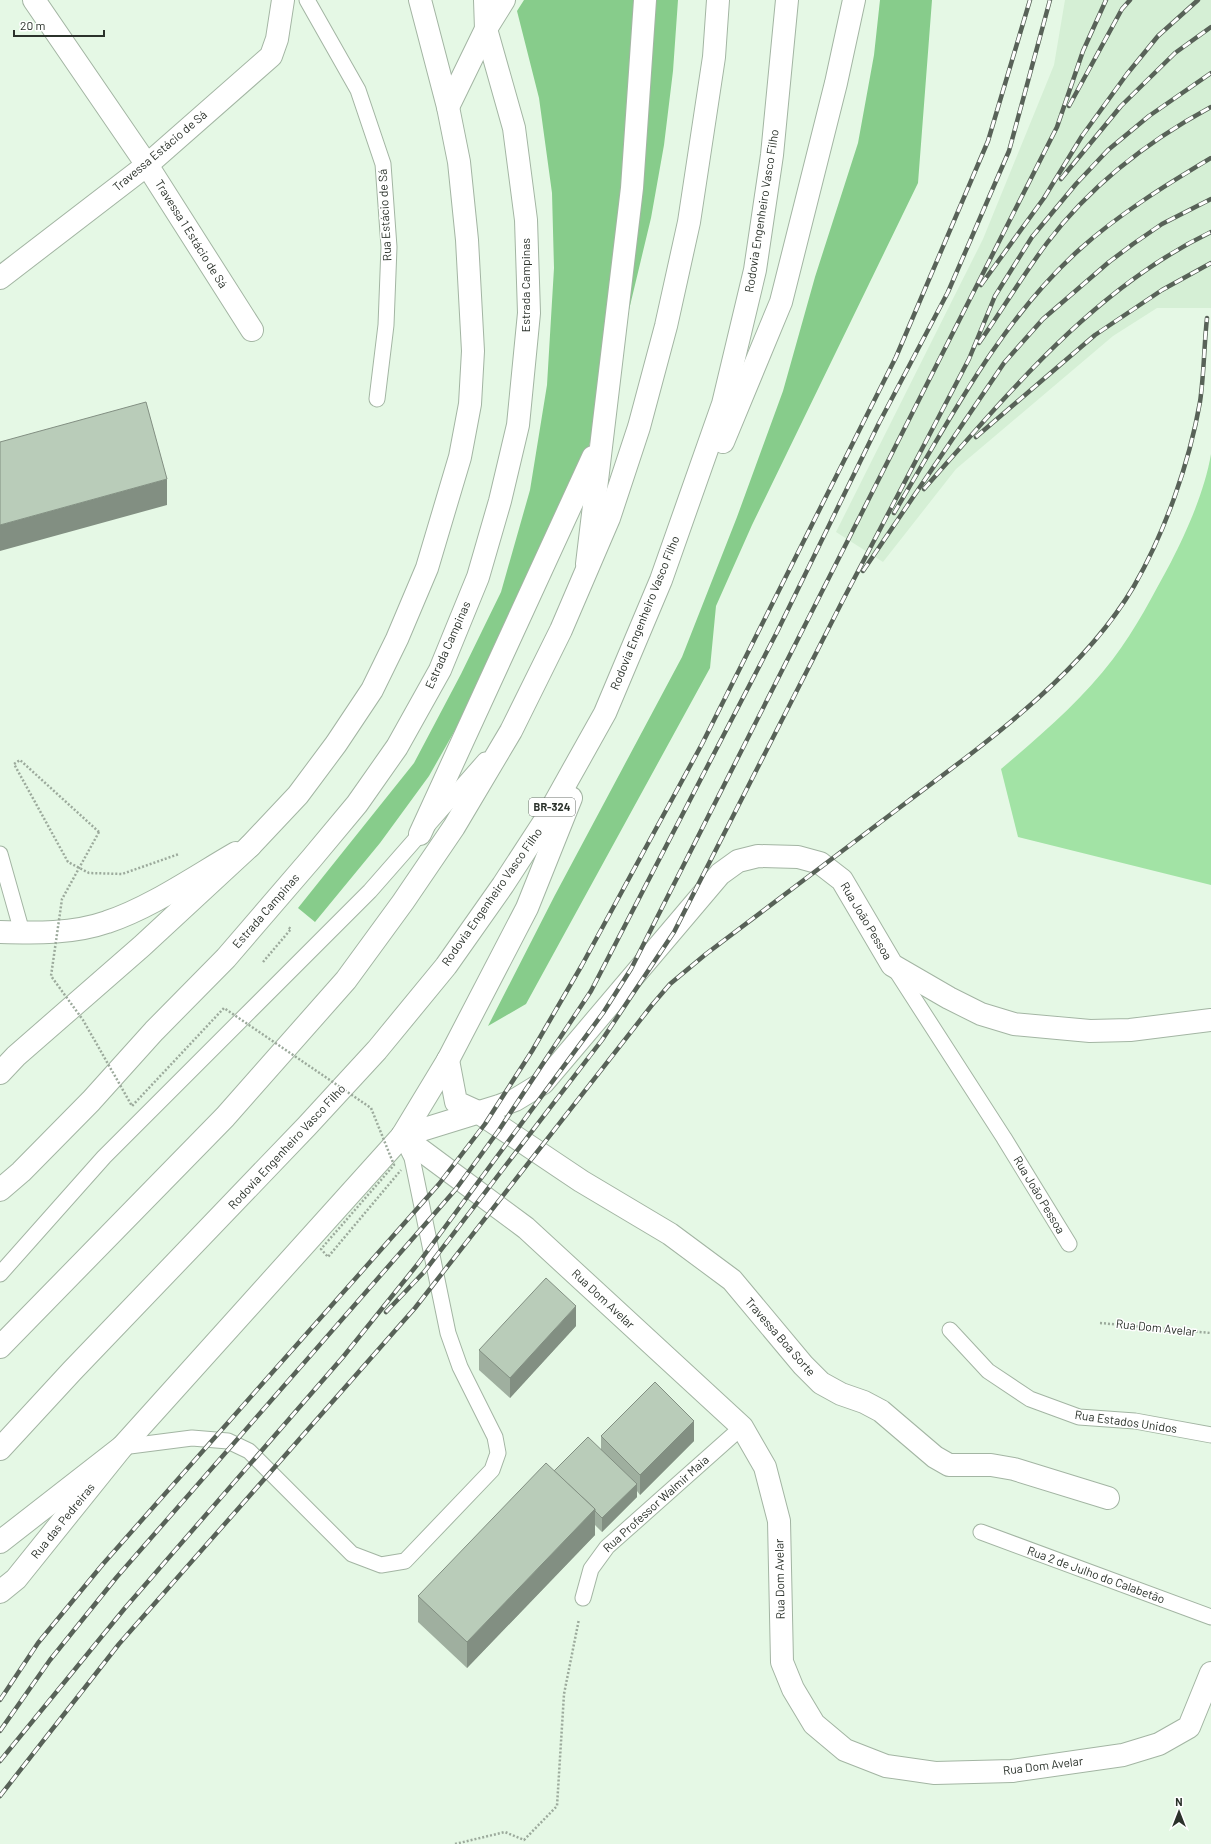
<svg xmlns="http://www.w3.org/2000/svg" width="1211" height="1844" font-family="Barlow,sans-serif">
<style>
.built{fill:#d5efd5}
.green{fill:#a2e3a5}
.forest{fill:#87cc8b}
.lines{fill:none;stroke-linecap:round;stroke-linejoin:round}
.service-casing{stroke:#a3b5a3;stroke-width:17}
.minor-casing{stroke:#a3b5a3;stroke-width:24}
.secondary-casing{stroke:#a3b5a3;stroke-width:24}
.primary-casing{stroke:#a3b5a3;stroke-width:24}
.motorway-casing{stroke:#a3b5a3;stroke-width:24}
.path{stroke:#9caa9c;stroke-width:2.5;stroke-dasharray:2 2;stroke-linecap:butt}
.service{stroke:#fff;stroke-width:15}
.minor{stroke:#fff;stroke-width:22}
.secondary{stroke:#fff;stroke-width:22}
.primary{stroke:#fff;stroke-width:22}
.motorway{stroke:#fff;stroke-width:22}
.rail-casing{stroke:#586258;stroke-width:4.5}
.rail{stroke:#fff;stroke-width:3;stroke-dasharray:9;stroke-linecap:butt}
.path-bridge{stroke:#9caa9c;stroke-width:2.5;stroke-dasharray:2 2;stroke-linecap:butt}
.wall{fill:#9faf9f}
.shaded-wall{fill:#828f82}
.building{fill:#b9ccb9;stroke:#828f82}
.labels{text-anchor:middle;stroke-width:3;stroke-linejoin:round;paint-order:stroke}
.shield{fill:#fff;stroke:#6b706b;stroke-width:1}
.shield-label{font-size:11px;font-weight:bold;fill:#2b322b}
.street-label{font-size:12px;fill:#2b322b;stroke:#fff}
</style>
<rect width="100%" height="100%" fill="#e5f8e5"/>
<path class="built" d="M1065 0H1211V308H1157L1113 336 956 469 883 562 836 532 983 239 1054 65Z"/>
<path class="green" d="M1211 454V885L1018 837 1001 769C1041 735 1081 701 1113 659 1136 629 1153 595 1171 562 1187 531 1205 490 1211 454Z"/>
<g class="forest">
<path d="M524 0H678L673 71 664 145 651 218 623 335 606 396 568 506 479 688 429 776 380 843 315 922 298 908 414 763 461 674 501 592 530 490 547 385 554 268 552 193 539 98 517 11Z"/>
<path d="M880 0H932L918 183 752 525 716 606 710 668 526 1004 488 1026 555 895 682 657 737 517 783 391 815 277 858 143 874 55Z"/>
</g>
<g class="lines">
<g class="service-casing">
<g id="service">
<path d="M307 0 358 90 383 164 389 247 386 325 377 399"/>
<path d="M0 854 22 932"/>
<path d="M895 969 1004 1138 1069 1244"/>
<path d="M0 1274 104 1157 370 891 485 760"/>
<path d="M950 1330 988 1371 1030 1399 1079 1417 1135 1421 1211 1435"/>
<path d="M122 1447 192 1438 228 1441 249 1451 352 1554 381 1565 405 1561 492 1470 498 1453 495 1437 460 1367 448 1333 412 1158 403 1140"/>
<path d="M981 1532 1211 1617"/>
<path d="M583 1598 591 1569 607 1547 742 1427"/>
</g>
</g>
<g class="minor-casing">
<g id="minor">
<path d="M34 0 147 165 252 330"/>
<path d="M0 278 147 165 271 56 277 39 283 0"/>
<path d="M448 1060 456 1102 478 1112 581 1181 670 1234 732 1280 803 1365 821 1383 841 1394 864 1402 881 1411 935 1457 949 1465H991L1014 1469 1108 1498"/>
<path d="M402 1136 526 1228 742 1427 765 1467 779 1521 782 1662 793 1689 814 1724 845 1750 886 1766 935 1773 1012 1771 1123 1755 1159 1744 1189 1727 1211 1673"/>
<path d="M402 1136 499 1106 515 1100 543 1083 720 874 738 861 758 856 798 857 820 863 842 880 892 965 949 998 981 1014 1014 1024 1090 1031 1130 1030 1211 1020"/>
<path d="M0 1592 16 1579 122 1447 402 1136 448 1060"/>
</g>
</g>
<g class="secondary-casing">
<g id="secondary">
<path d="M587 564 632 188 645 0"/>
<path d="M420 834 593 457"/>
<path d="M0 932C35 933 73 934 107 922 150 908 196 876 236 853"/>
<path d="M0 1190 21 1172 91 1101 154 1031 226 958 312 858 357 804 397 747 440 670 478 577 500 501 518 425 529 313 526 220 514 128 486 29 485 0"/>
</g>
</g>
<g class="primary-casing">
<g id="primary">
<path d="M448 107 486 29 504 0"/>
<path d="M250 846 298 795 336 744 372 690 397 639 427 568 460 457 470 404 473 351 467 240 459 162 448 107 420 0"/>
</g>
</g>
<g class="motorway-casing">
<g id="motorway">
<path d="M723 442 781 302 836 83 854 0"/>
<path d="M448 1060 527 908 571 798"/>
<path d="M0 1073 16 1056 142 946 250 846"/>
<path d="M0 1347 225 1117 346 980 403 902 454 827 511 731 561 630 609 518 639 427 666 326 689 222 714 57 718 0"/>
<path d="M0 1449 72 1371 307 1126 377 1050 446 966 503 885 544 822 605 713 661 580 723 404 755 270 772 155 787 0"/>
<path d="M0 1542 122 1447"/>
</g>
</g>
<g class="path">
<path d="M99 832 20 760 14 764 68 862 89 873 122 874 179 854"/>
<path d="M263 962 291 929 288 927"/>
<path d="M1100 1323 1211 1333"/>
<path d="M455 1844 505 1832 524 1840 557 1806 564 1694 579 1619"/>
</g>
<use href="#service" class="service"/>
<use href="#minor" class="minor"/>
<use href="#secondary" class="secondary"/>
<use href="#primary" class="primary"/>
<use href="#motorway" class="motorway"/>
<g class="rail-casing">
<g id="rail">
<path d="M1069 106 1122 9 1130 0"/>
<path d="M1061 179 1121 106 1175 53 1211 27"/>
<path d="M981 285 1044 198 1082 136 1127 74 1158 36 1198 0"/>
<path d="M979 343C1002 310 1023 275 1047 243 1091 185 1148 141 1211 107"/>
<path d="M976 437 1095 335 1162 290 1211 263"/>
<path d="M924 489C1009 393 1093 289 1211 232"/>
<path d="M894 513C949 421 999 322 1080 249 1119 214 1166 185 1211 158"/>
<path d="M863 571 1004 363 1043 319 1109 262 1133 244 1162 224 1211 199"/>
<path d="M386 1312 424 1272 602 1040 674 932 843 600 969 359 995 296 1032 237 1076 184 1108 150 1149 116 1211 73"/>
<path d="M0 1700 38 1643 103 1564 439 1184 485 1124 532 1051 582 965 702 744 896 357 988 141 1030 0"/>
<path d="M0 1731 50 1660 116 1578 456 1189 499 1130 591 991 777 632 879 423 948 292 1009 151 1050 0"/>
<path d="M0 1761 125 1608 343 1357 417 1265 603 1013 631 969 1057 127 1083 51 1106 0"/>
<path d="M0 1796 119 1644 415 1308 652 1005 670 984 706 954C773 903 840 853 907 802 987 742 1083 673 1134 586 1165 532 1189 464 1200 402 1204 375 1204 345 1207 318"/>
</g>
</g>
<use href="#rail" class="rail"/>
<path class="path-bridge" d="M99 832 62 899 51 976 83 1020 132 1106 224 1008 371 1108 394 1165 321 1249 328 1257 401 1170"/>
</g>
<g class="wall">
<path d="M576 1326 510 1398 479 1370V1350Z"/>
<path d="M601 1436 694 1441 640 1495 637 1491V1497L602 1532 595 1525V1535L467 1668 418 1622V1596L554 1471 601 1449Z"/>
</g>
<g class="shaded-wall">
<path d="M167 479V505L0 551V525Z"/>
<path d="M576 1306V1326L510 1398V1378Z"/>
<path d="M694 1421V1441L640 1495V1475Z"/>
<path d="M637 1484V1497L602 1532V1518Z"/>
<path d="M595 1509V1535L467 1668V1642Z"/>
</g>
<g class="building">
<path d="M146 402 167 479 0 525V442Z"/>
<path d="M546 1278 576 1306 510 1378 479 1350Z"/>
<path d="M655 1382 694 1421 640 1475 601 1436Z"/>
<path d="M588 1437 637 1484 602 1518 595 1511V1509L554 1471Z"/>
<path d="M546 1463 595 1509 467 1642 418 1596Z"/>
</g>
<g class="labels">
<rect class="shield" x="529" y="798" width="46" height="18" rx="3"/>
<g class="shield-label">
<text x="552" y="811">BR-324</text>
</g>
<g class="street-label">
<text transform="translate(160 151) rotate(-40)" y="4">Travessa Estácio de Sá</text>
<text transform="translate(762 211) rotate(-81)" y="4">Rodovia Engenheiro Vasco Filho</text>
<text transform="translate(385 215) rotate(-93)" y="4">Rua Estácio de Sá</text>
<text transform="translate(191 234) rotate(58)" y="4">Travessa 1 Estácio de Sá</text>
<text transform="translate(526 285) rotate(-90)" y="4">Estrada Campinas</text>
<text transform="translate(645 613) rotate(-68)" y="4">Rodovia Engenheiro Vasco Filho</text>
<text transform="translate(448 645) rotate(-66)" y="4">Estrada Campinas</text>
<text transform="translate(492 897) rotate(-55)" y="4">Rodovia Engenheiro Vasco Filho</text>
<text transform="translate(266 911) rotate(-49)" y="4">Estrada Campinas</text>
<text transform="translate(866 921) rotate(59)" y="4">Rua João Pessoa</text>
<text transform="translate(287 1147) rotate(-47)" y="4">Rodovia Engenheiro Vasco Filho</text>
<text transform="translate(1039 1195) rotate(59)" y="4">Rua João Pessoa</text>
<text transform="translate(603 1299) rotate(43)" y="4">Rua Dom Avelar</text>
<text transform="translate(1156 1328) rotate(6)" y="4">Rua Dom Avelar</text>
<text transform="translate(780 1337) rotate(49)" y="4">Travessa Boa Sorte</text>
<text transform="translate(1126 1422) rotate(8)" y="4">Rua Estados Unidos</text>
<text transform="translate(656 1504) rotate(-42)" y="4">Rua Professor Walmir Maia</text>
<text transform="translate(63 1521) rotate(-51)" y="4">Rua das Pedreiras</text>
<text transform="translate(1096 1575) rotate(20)" y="4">Rua 2 de Julho do Calabetão</text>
<text transform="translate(780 1579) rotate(-91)" y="4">Rua Dom Avelar</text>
<text transform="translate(1043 1766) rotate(-7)" y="4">Rua Dom Avelar</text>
</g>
</g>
<g transform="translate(1179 1812)" stroke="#ffffff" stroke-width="3" paint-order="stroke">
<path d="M0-3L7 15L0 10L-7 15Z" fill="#2b322b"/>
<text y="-6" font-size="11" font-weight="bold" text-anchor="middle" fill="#2b322b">N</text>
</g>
<path d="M14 30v6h90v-6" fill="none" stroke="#2b322b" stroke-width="2"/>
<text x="20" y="30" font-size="12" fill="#2b322b" stroke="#ffffff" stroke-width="3" paint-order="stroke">20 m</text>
</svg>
